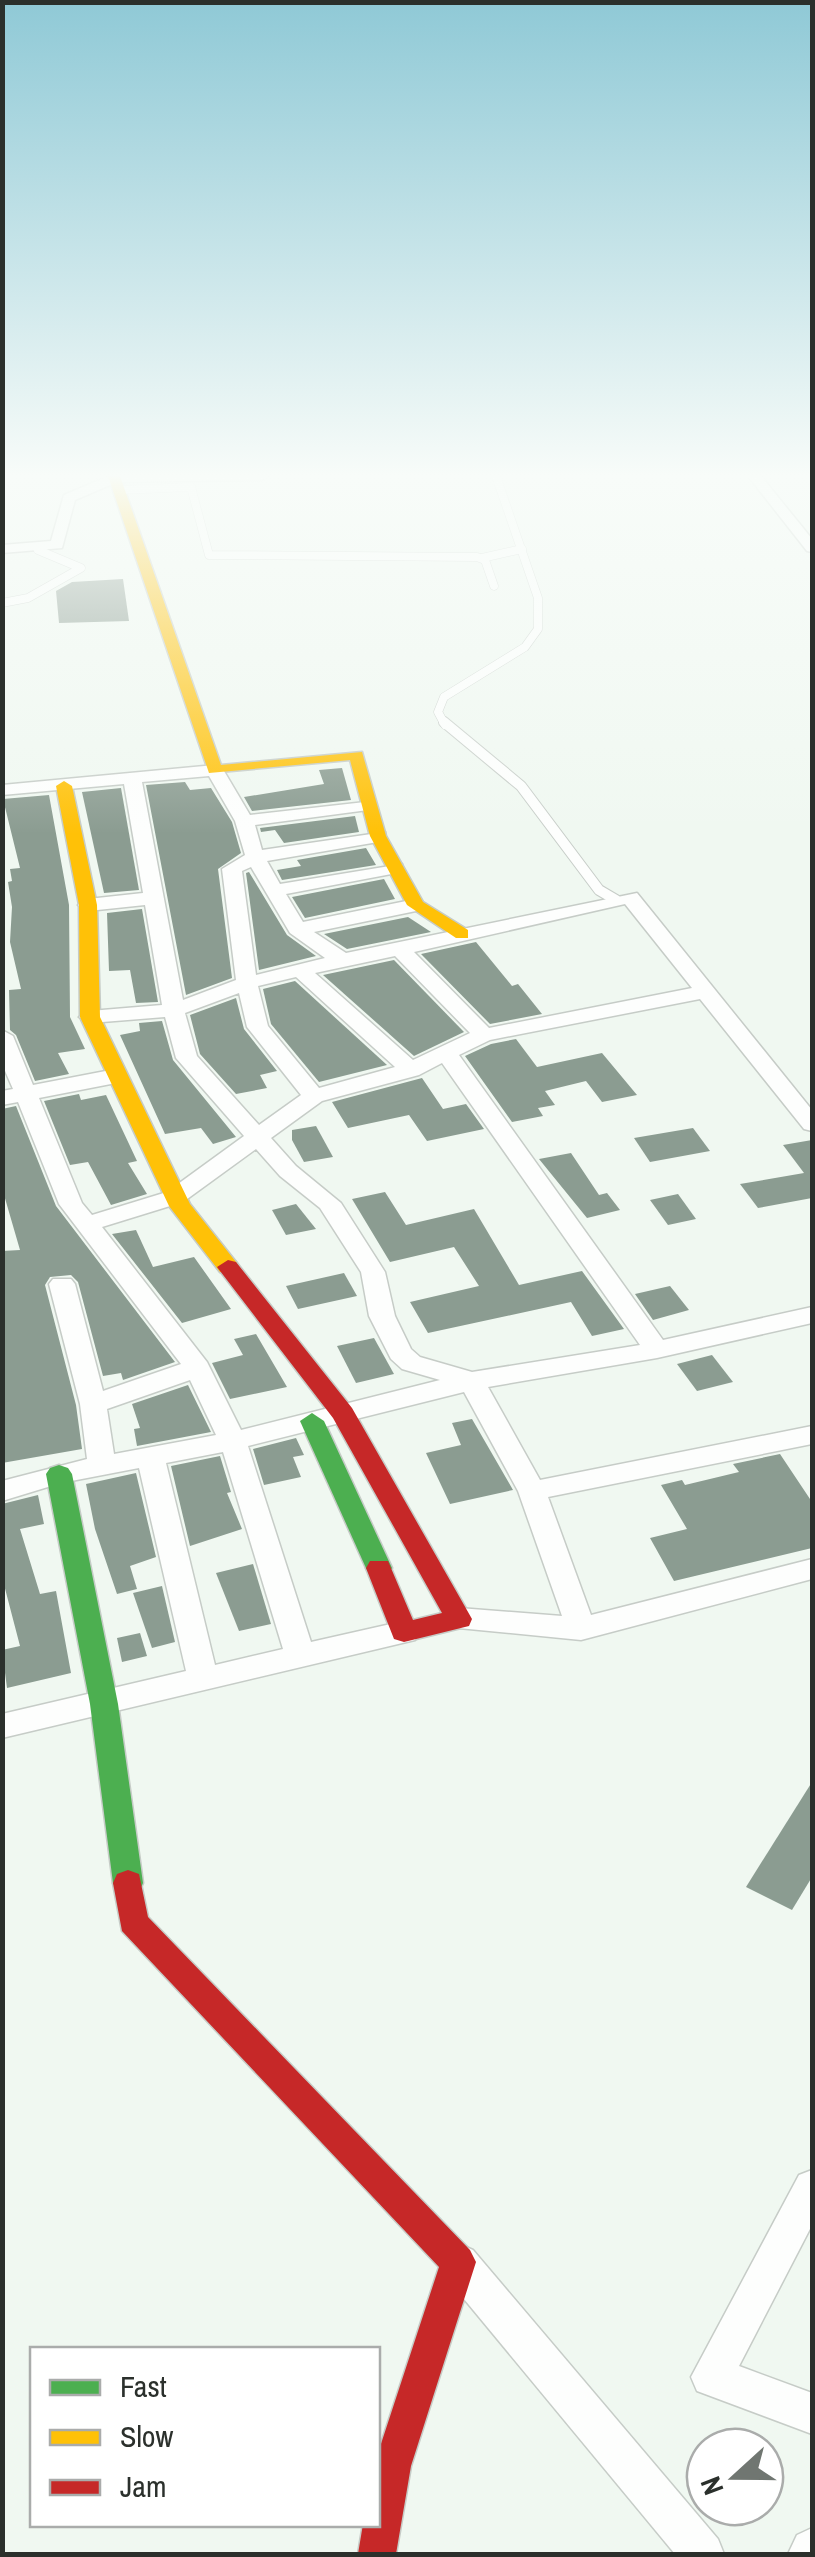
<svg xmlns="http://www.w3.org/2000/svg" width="815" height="2557" font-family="'Archivo Narrow',sans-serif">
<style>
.building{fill:#8b9c91}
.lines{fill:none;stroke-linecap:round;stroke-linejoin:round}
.lane-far1-casing{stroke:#c6ccc7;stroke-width:9}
.lane-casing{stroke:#c6ccc7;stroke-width:12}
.street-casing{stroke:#c6ccc7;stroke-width:3}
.fast-casing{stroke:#c6ccc7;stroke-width:3}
.slow-casing{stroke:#c6ccc7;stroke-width:3}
.jam-casing{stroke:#c6ccc7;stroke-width:3}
.lane-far1{stroke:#fdfefd;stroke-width:8}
.lane{stroke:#fdfefd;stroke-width:10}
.street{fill:#fdfefd;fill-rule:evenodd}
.fast{fill:#4caf50;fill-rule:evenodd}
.slow{fill:#ffc107;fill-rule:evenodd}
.jam{fill:#c62828;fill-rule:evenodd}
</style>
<rect width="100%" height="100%" fill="#f0f8f1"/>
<g class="building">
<path d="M123 579 129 621 59 623 56 591 72 582Z"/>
<path d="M342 768 351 800 252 811 244 797 324 784 319 770Z"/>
<path d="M185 782 190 790 211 788 232 822 241 853 218 869 232 978 186 995 146 785Z"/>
<path d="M121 788 139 890 104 893 82 792Z"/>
<path d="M49 795 69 905 70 1017 85 1049 58 1053 69 1074 35 1081 16 1035 10 1030 9 990 21 989 10 942 12 907 8 882 12 881 10 869 20 868 3 799Z"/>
<path d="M355 816 359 832 284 843 275 830 261 832 260 828Z"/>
<path d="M366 848 376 865 282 880 277 870 301 866 297 860Z"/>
<path d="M249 872 287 935 316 956 259 970 246 873Z"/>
<path d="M384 879 395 899 305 918 292 897Z"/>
<path d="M142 909 158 1002 136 1003 130 970 109 971 107 913Z"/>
<path d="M408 917 431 932 347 949 324 934Z"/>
<path d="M476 942 512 986 518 984 542 1014 490 1024 421 954Z"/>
<path d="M394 960 464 1032 414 1056 323 975Z"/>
<path d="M295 981 387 1065 319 1082 271 1024 263 989Z"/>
<path d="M236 998 244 1029 277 1071 260 1075 267 1088 236 1094 200 1054 190 1015Z"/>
<path d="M162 1021 173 1060 236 1137 213 1144 201 1128 165 1134 120 1035 140 1031 139 1023Z"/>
<path d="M516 1039 537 1067 602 1053 637 1095 602 1102 586 1081 545 1091 555 1105 538 1108 543 1116 512 1122 465 1056 491 1044Z"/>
<path d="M422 1078 443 1109 466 1104 484 1129 427 1141 409 1115 348 1128 332 1102Z"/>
<path d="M79 1094 81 1100 106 1095 137 1161 128 1163 147 1194 111 1205 88 1162 70 1165 44 1101Z"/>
<path d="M16 1106 56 1206 175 1362 123 1380 121 1373 103 1376 78 1282 71 1275 50 1277 45 1285 76 1405 82 1449 2 1463V1251L20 1250 2 1188V1109Z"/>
<path d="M316 1126 333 1157 304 1162 292 1140V1130Z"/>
<path d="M693 1128 710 1151 650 1162 634 1138Z"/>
<path d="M812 1140V1198L758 1208 740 1184 804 1173 783 1145Z"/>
<path d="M571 1153 599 1195 607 1193 620 1210 587 1218 539 1159Z"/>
<path d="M385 1192 406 1225 474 1209 519 1285 582 1271 624 1329 592 1336 571 1302 428 1333 410 1302 479 1286 454 1247 390 1262 352 1199Z"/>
<path d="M678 1194 696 1219 668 1225 650 1200Z"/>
<path d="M296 1204 316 1229 286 1235 272 1210Z"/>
<path d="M136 1230 153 1267 194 1257 231 1309 182 1323 112 1234Z"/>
<path d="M344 1273 357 1296 298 1309 286 1286Z"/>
<path d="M670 1286 689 1310 653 1320 635 1294Z"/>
<path d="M256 1334 287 1387 230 1399 212 1363 243 1355 234 1339Z"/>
<path d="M374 1338 394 1374 356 1383 337 1346Z"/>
<path d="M712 1355 733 1382 697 1391 677 1364Z"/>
<path d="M188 1385 211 1432 137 1446 134 1429 140 1428 132 1404Z"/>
<path d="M472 1419 513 1490 450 1504 426 1453 461 1445 452 1423Z"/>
<path d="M296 1438 304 1455 293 1457 301 1477 264 1485 253 1449Z"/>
<path d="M780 1454 812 1502V1548L674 1581 650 1538 687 1529 661 1485 682 1480 685 1485 739 1472 733 1464Z"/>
<path d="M220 1456 231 1492 227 1493 242 1529 190 1546 171 1466Z"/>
<path d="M136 1473 156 1557 130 1566 137 1589 117 1594 95 1529 86 1484Z"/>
<path d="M38 1495 44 1524 20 1529 40 1594 56 1591 71 1673 7 1688 2 1650 20 1646 2 1577V1504Z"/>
<path d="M253 1564 271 1624 239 1631 216 1573Z"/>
<path d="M162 1586 175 1642 152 1648 133 1593Z"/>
<path d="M140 1633 147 1656 122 1662 117 1638Z"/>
<path d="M812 1782V1877L792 1910 746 1887Z"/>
</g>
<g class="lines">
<g class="lane-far1-casing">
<g id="lane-far1">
<path d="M119 490 191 487 209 555 477 557 485 560 494 586"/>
<path d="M482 558 522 549"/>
<path d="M2 603 28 598 81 568 38 550"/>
<path d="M445 725 438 712 444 697 525 647 538 629V598L496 476"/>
</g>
</g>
<g class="lane-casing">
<path id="lane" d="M444 722 521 786 599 890 616 900"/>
</g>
<g class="street-casing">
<g id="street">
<path d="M109 476H269L262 480 117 482 75 500 62 548 2 553V545L51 541 64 495Z"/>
<path d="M748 476H761L812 539V552L807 551Z"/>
<path d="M215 765 221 766 250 815 374 801V809L368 810 255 825 262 850 385 832V840L378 842 267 861 280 884 402 864V872L286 894 303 922 416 899 426 905 416 911 314 932 346 953 637 893 812 1110V1131L804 1129 700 999 490 1040 459 1055 663 1340 812 1307V1323L657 1358 488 1387 540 1480 812 1426V1444L548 1497 591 1615 812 1559V1579L581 1640 448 1627 444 1619 448 1611 459 1608 562 1616 518 1491 464 1392 248 1446 311 1642 404 1621 415 1624 419 1632 415 1640 2 1738V1714L186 1671 139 1468 61 1483 2 1501V1481L87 1459 80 1404 49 1284 53 1279H71L75 1284 103 1391 181 1364 59 1204 18 1102 2 1105V1091L13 1089 2 1064V1030L13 1036 33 1085 116 1069 127 1076 116 1083 39 1098 82 1203 92 1215 167 1192 244 1136 176 1058 165 1017 90 1023 79 1017 90 1011 162 1005 145 905 88 911 78 905 88 899 143 893 124 784 2 795V785ZM209 776 235 821 245 855 222 869 236 980 183 1000 142 782ZM251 867 290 933 325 958 256 975 242 871ZM625 904 692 988 489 1028 414 952ZM395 956 470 1033 413 1060 315 973ZM296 977 395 1067 319 1088 268 1026 258 986ZM239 993 247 1027 301 1095 259 1125 197 1056 185 1013ZM442 1063 640 1345 472 1372 420 1357 411 1349 395 1316 385 1272 341 1203 296 1166 271 1138 322 1101 419 1075ZM256 1149 280 1176 320 1208 361 1272 369 1316 391 1359 402 1369 440 1380 241 1430 207 1362 102 1227 183 1202ZM190 1380 216 1435 114 1454 107 1409ZM223 1452 283 1649 215 1665 166 1463Z"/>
<path d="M812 2170V2225L739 2366 812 2393V2434L697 2391 691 2377 799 2175Z"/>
<path d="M459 2244 473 2250 718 2539 724 2554H675L445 2276 439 2263 445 2250Z"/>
<path d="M812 2528V2554H788L797 2535Z"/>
</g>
</g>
<g class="fast-casing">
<g id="fast">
<path d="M312 1413 324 1421 392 1568 388 1575H370L366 1568 300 1421Z"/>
<path d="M59 1465 68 1468 72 1474 118 1704 143 1883 139 1892 128 1896 117 1892 113 1883 90 1704 46 1474 50 1468Z"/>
</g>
</g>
<g class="slow-casing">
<g id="slow">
<path d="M108 476H120L221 765 362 752 386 836 423 902 468 930V938H456L407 905 370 836 350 760 209 773Z"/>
<path d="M64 781 72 786 97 905 100 1017 190 1204 236 1262 239 1267 236 1272H220L169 1206 80 1017 79 905 56 786Z"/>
</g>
</g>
<g class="jam-casing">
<g id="jam">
<path d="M228 1260 236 1262 352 1408 472 1619 469 1626 404 1642 394 1639 366 1568 370 1561H388L413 1620 442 1613 333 1418 217 1267Z"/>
<path d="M128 1870 139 1874 148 1917 470 2250 476 2262 411 2466 396 2554H358L363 2524H378V2453L439 2267 122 1931 113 1883 117 1874Z"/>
</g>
</g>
<use href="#lane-far1" class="lane-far1"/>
<use href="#lane" class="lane"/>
<use href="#street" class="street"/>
<use href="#fast" class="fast"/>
<use href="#slow" class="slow"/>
<use href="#jam" class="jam"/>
</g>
<linearGradient id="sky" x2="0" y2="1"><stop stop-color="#8fc9d6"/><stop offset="0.57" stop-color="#f8fcf9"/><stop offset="1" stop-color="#f8fcf9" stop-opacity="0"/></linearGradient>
<rect width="815" height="834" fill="url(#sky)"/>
<rect width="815" height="2557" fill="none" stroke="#2b302c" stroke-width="10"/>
<rect x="30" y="2347" width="350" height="180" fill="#ffffff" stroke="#aaacab" stroke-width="2.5"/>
<rect x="50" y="2380" width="50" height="15" fill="#4caf50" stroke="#aaacab" stroke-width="2.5"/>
<text x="120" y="2397" font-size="30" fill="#2b302c">Fast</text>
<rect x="50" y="2430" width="50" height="15" fill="#ffc107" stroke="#aaacab" stroke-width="2.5"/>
<text x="120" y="2447" font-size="30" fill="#2b302c">Slow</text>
<rect x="50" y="2480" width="50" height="15" fill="#c62828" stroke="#aaacab" stroke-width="2.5"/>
<text x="120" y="2497" font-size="30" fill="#2b302c">Jam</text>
<g transform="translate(735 2477) rotate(249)"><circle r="48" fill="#ffffff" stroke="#aaacab" stroke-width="2.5"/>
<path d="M0-8L18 38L0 25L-18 38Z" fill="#707671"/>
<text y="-15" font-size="28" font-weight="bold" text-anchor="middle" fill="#2b302c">N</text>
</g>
</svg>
